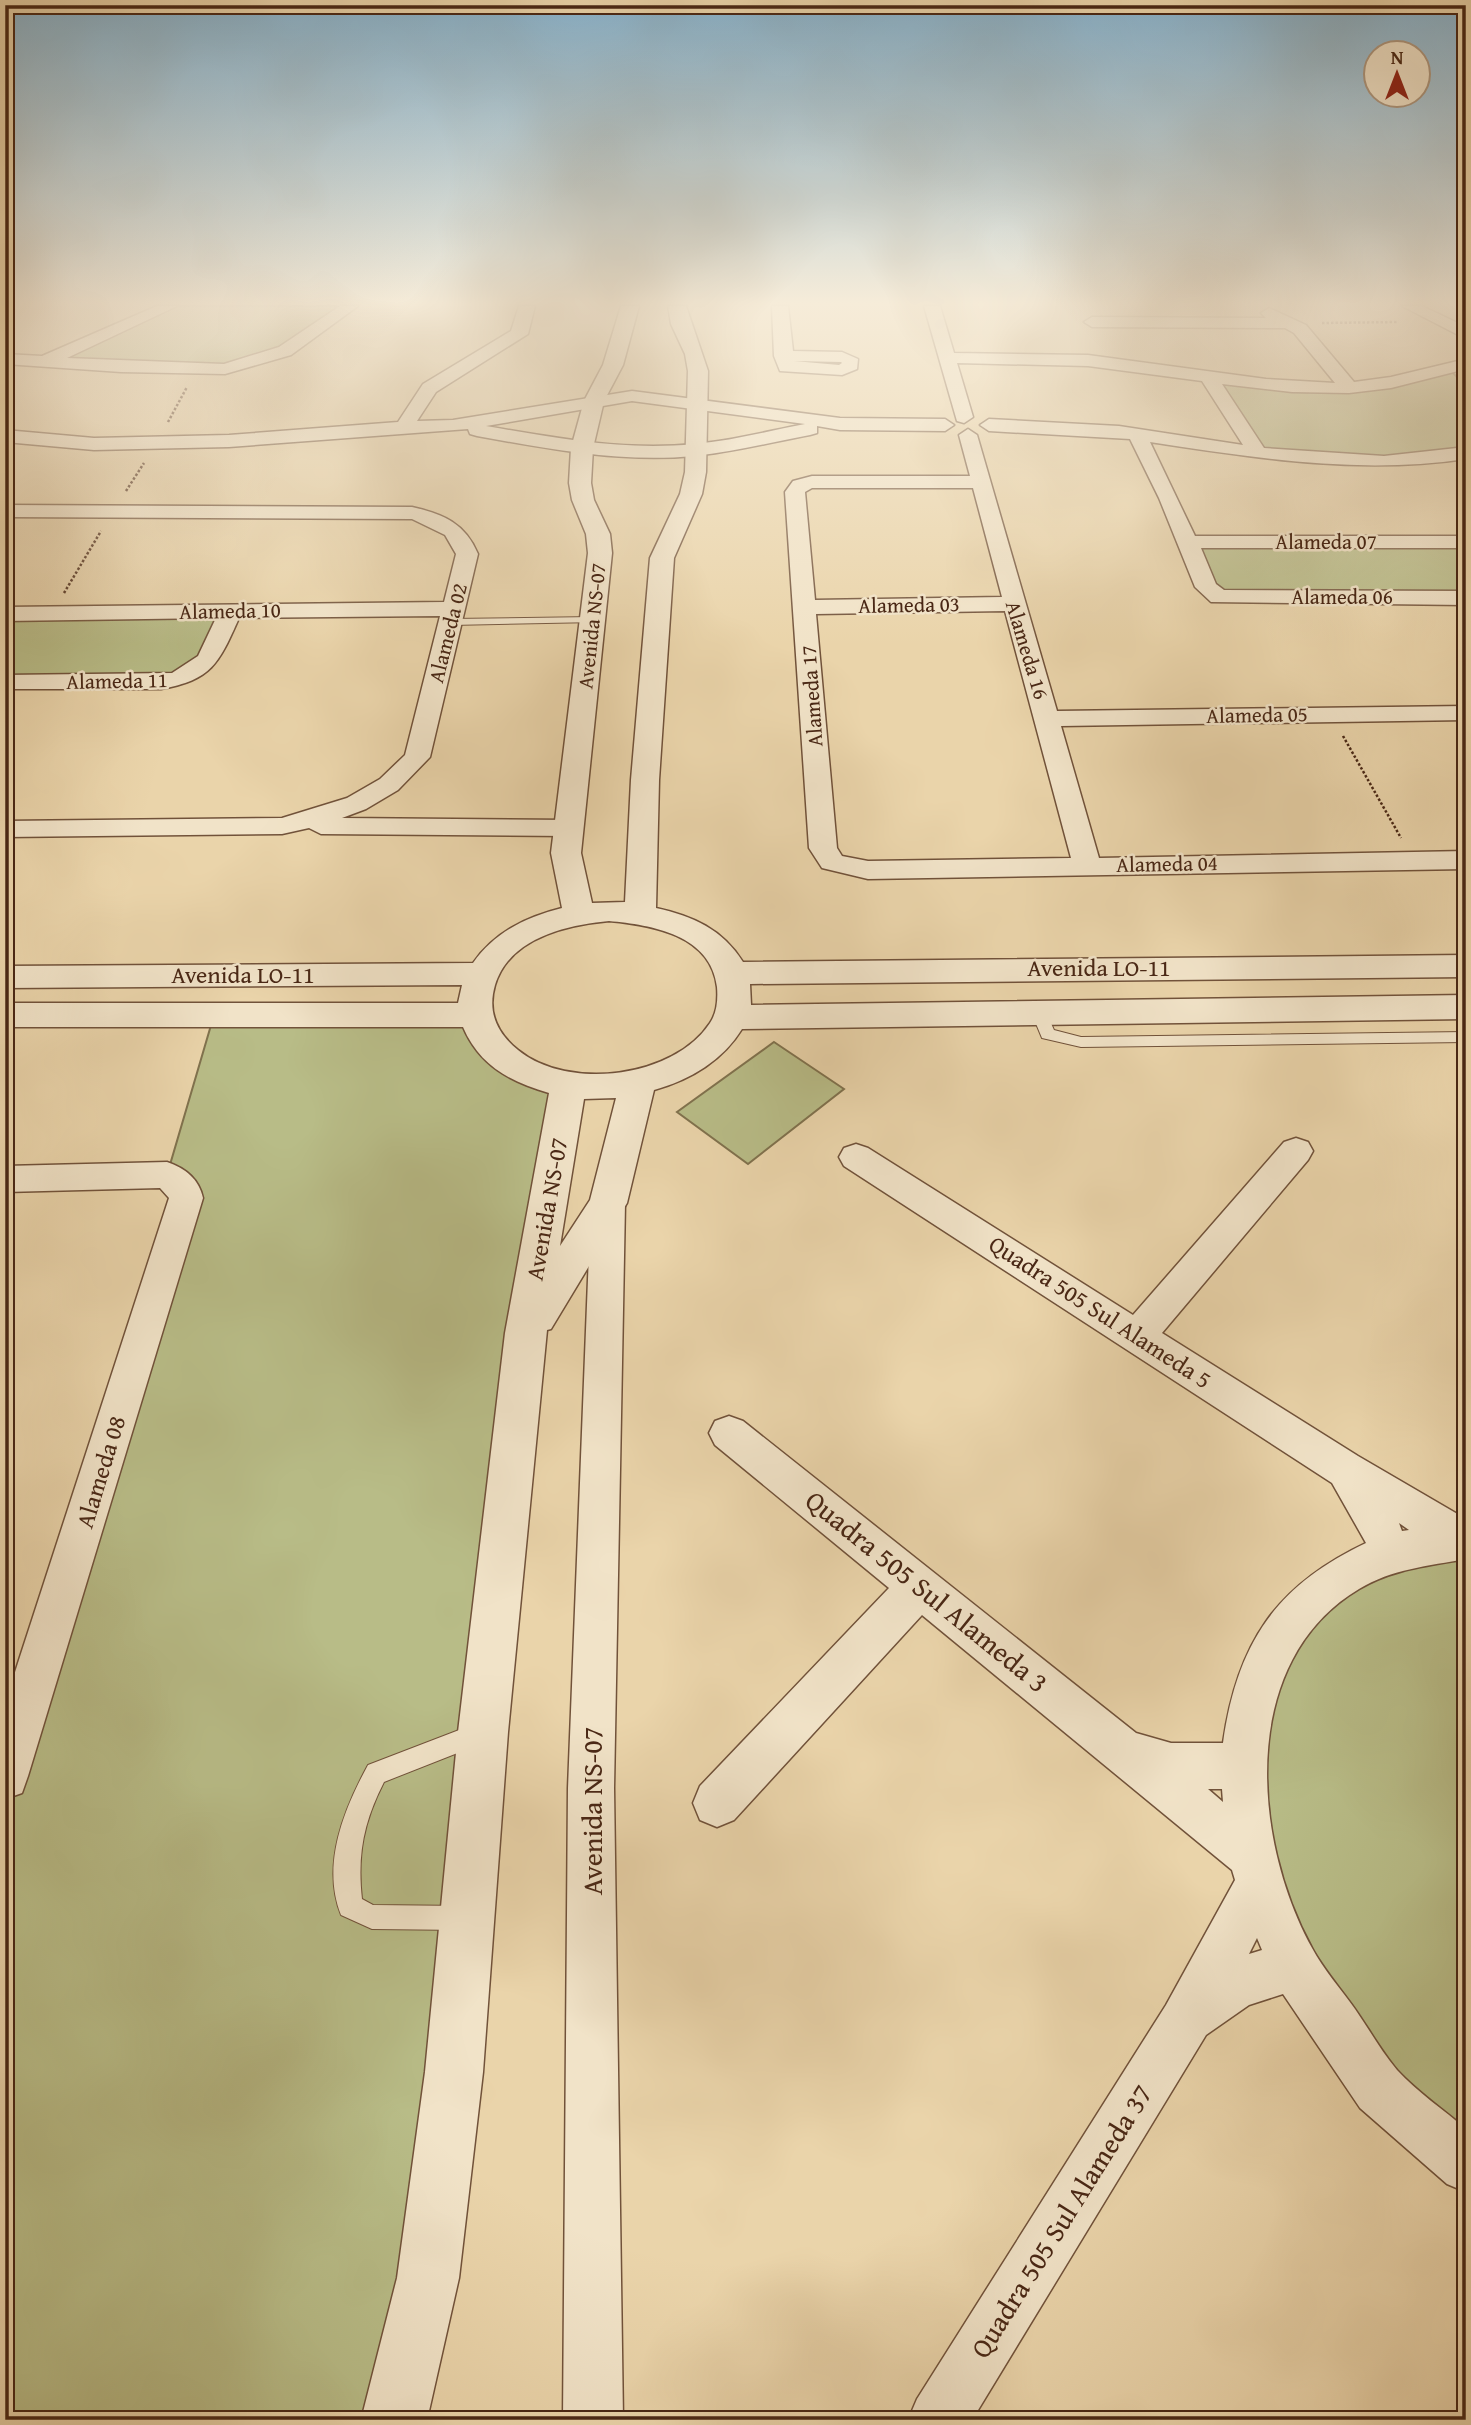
<svg xmlns="http://www.w3.org/2000/svg" width="1471" height="2425" font-family="'Gentium Book Plus',serif">
<style>
.green{fill:#b8bc87;stroke:#80724e;stroke-width:2}
.lines{fill:none;stroke-linecap:round;stroke-linejoin:round}
.service-casing{stroke:#71523a;stroke-width:2}
.minor-casing{stroke:#71523a;stroke-width:3}
.tertiary-casing{stroke:#71523a;stroke-width:3}
.path{stroke:#492715;stroke-width:2.5;stroke-dasharray:2.5 2;stroke-linecap:butt}
.service{fill:#f1e3c8;fill-rule:evenodd}
.minor{fill:#f1e3c8;fill-rule:evenodd}
.tertiary{fill:#f1e3c8;fill-rule:evenodd}
.labels{text-anchor:middle;stroke-width:5;stroke-linejoin:round;paint-order:stroke}
.far-street-label{font-size:21px;fill:#492715;stroke:#f1e3c8}
.street-label{font-size:24px;fill:#492715;stroke:#f1e3c8}
.near-street-label{font-size:28px;fill:#492715;stroke:#f1e3c8}
</style>
<rect width="100%" height="100%" fill="#ead4aa"/>
<filter id="stains"><feTurbulence type="fractalNoise" baseFrequency=".00286" numOctaves="4"/><feColorMatrix values="0 0 0 0 .2 0 0 0 0 .09 0 0 0 0 .02 0 0 0 .5 -.17"/></filter>
<radialGradient id="worn" r=".72"><stop offset=".6" stop-color="#630" stop-opacity="0"/><stop offset="1" stop-color="#630" stop-opacity=".3"/></radialGradient>
<g class="green">
<path d="M167 306H343L311 334 273 356 197 370 56 357Z"/>
<path d="M1448 368 1466 386V454L1392 460 1267 451 1208 377 1322 389Z"/>
<path d="M1186 542H1466V598L1219 597Z"/>
<path d="M231 611 204 666 175 681 5 682V614Z"/>
<path d="M214 1015H474L523 1071 568 1085 392 2420H5V1775L184 1189 167 1175Z"/>
<path d="M774 1042 844 1089 748 1164 677 1112Z"/>
<path d="M1466 1540V2165L1294 1966 1245 1784 1302 1608Z"/>
</g>
<g class="lines">
<g class="service-casing">
<g id="service">
<path d="M593 617 599 620 597 622 451 625 445 622 451 619Z"/>
<path d="M1040 1009 1045 1010 1054 1030 1081 1037 1466 1032V1042L1081 1047 1042 1038 1032 1014Z"/>
<path d="M480 1722 488 1725 491 1733 488 1741 384 1782C364 1821 357 1854 362 1899L373 1905 464 1906 473 1909 476 1918 473 1927 464 1930 372 1929 341 1915C321 1865 344 1809 368 1765Z"/>
</g>
</g>
<g class="minor-casing">
<g id="minor">
<path d="M157 306H177L67 358 224 364 279 347 340 306H358L291 355 225 374 121 372 5 364V354L42 356Z"/>
<path d="M519 306H535L528 334 436 392 417 421 453 420 632 391 840 418 945 419 954 425 945 431 840 430 817 426V433L810 435C772 442 733 452 694 456 621 463 549 449 477 436L470 434 468 429 229 447 94 450 5 442V430L94 438 229 435 398 422 423 384 511 331ZM632 401 805 424C768 431 731 441 694 444 624 451 555 438 486 426Z"/>
<path d="M772 306H788L793 351 842 352 858 359 857 369 842 375 780 371 774 356ZM794 361 841 362 842 363 839 365Z"/>
<path d="M924 306H940L954 353 1088 355 1266 379 1335 383 1294 333 1285 328 1092 327 1084 322 1092 317 1266 318 1261 313 1269 308 1306 325 1354 382 1391 377 1466 359V369L1391 388 1349 393 1292 392 1222 384 1264 448 1384 456 1466 447V459C1358 475 1256 458 1150 442L1195 536H1466V548H1201L1216 584 1224 590 1466 591V605L1211 602 1195 587 1159 498 1130 439 989 431 980 425 989 419 1119 426 1243 445 1202 381 1088 366 957 363 973 417 964 423 957 421Z"/>
<path d="M1402 306H1422L1466 327V339Z"/>
<path d="M968 429 977 435 1057 711 1466 706V720L1061 726 1099 858 1466 851V869L868 879 822 868 809 848 785 492 793 481 812 476H970L959 435ZM812 488H973L1002 597 815 600 805 492ZM1005 611 1071 858 868 861 842 856 837 848 816 614Z"/>
<path d="M5 505 412 507C443 514 465 523 478 554L430 757 398 790 366 809 342 818 569 820 579 822 583 828 579 834 569 836 321 834 309 828 282 834 5 837V821L282 818 347 798 380 779 405 755 440 616 239 618C219 663 212 680 161 689H5V675L172 673 198 656 216 618 5 621V607L444 602 456 554 445 535 412 519 5 517Z"/>
<path d="M1296 1138 1308 1142 1313 1151 1308 1160 1162 1333 1358 1456 1466 1519V1559C1428 1566 1392 1569 1359 1589 1238 1661 1252 1839 1312 1948 1323 1969 1341 1989 1355 2009 1369 2029 1381 2051 1397 2070 1417 2092 1444 2110 1466 2129V2192L1447 2184 1360 2108 1283 1994 1249 2005 1206 2035 972 2420H908L917 2399 1166 2005 1235 1880 1232 1870 922 1615 734 1820 717 1827 700 1820 693 1803 700 1786 889 1588 715 1445 709 1433 715 1421 729 1416 743 1421 1136 1733 1171 1743H1223C1237 1644 1275 1586 1366 1543L1332 1483 844 1166 839 1157 844 1148 856 1144 868 1148 1133 1315 1284 1142ZM1399 1523 1409 1530 1402 1531ZM1208 1789H1222L1223 1802ZM1257 1938 1262 1950 1249 1954Z"/>
<path d="M167 1162C185 1168 199 1179 203 1198L28 1776 22 1793 5 1799V1703L169 1198 160 1188 5 1192V1166Z"/>
<path d="M608 1190 620 1193 625 1203 614 1788 623 2420H563L568 1788 591 1203 596 1193Z"/>
</g>
</g>
<g class="tertiary-casing">
<path id="tertiary" d="M621 306H639L623 365 604 401 593 448 591 483 594 500 610 534 612 553 581 853 592 903 625 902 631 780 650 558 680 494 685 472 688 371 685 354 671 324 668 306H686L708 371 706 472 702 494 674 558 659 780 656 908C693 916 722 929 743 962L1466 955V977L750 984 751 1005 1466 995V1019L742 1029C722 1061 690 1080 654 1090L627 1203 551 1329 547 1330 508 1732 483 2072 459 2278 427 2420H361L397 2278 425 2072 458 1732 505 1333 549 1093C510 1082 479 1065 463 1027H5V1003H458L462 985 5 988V966L473 963C495 932 526 917 562 908L551 853 588 553 586 534 572 500 569 483 571 448 584 401 603 365ZM609 921C652 925 711 935 717 987 718 999 717 1013 710 1023 674 1078 568 1091 518 1050 497 1033 487 1012 495 985 509 938 567 925 609 921ZM616 1098 590 1200 560 1246 584 1099Z"/>
</g>
<g class="path">
<path d="M1322 323 1397 322"/>
<path d="M168 422 187 387"/>
<path d="M126 491 144 463"/>
<path d="M64 593 101 531"/>
<path d="M1343 736 1401 838"/>
</g>
<use href="#service" class="service"/>
<use href="#minor" class="minor"/>
<use href="#tertiary" class="tertiary"/>
</g>
<linearGradient id="sky" x2="0" y2="1"><stop stop-color="#88b5d1"/><stop offset="0.47" stop-color="#f6ecd9"/><stop offset="1" stop-color="#f6ecd9" stop-opacity="0"/></linearGradient>
<rect width="1471" height="645" fill="url(#sky)"/>
<g class="labels">
<g class="far-street-label">
<text x="1326" y="549">Alameda 07</text>
<text x="1342" y="604">Alameda 06</text>
<text transform="translate(909 605) rotate(-1)" y="7">Alameda 03</text>
<text transform="translate(230 611) rotate(-1)" y="7">Alameda 10</text>
<text transform="translate(592 626) rotate(-84)" y="7">Avenida NS-07</text>
<text transform="translate(448 633) rotate(-76)" y="7">Alameda 02</text>
<text transform="translate(1027 650) rotate(73)" y="7">Alameda 16</text>
<text transform="translate(117 681) rotate(-1)" y="7">Alameda 11</text>
<text transform="translate(812 696) rotate(-94)" y="7">Alameda 17</text>
<text transform="translate(1257 715) rotate(-1)" y="7">Alameda 05</text>
<text transform="translate(1167 864) rotate(-1)" y="7">Alameda 04</text>
</g>
<g class="street-label">
<text x="1099" y="976">Avenida LO-11</text>
<text x="243" y="983">Avenida LO-11</text>
<text transform="translate(547 1209) rotate(-80)" y="8">Avenida NS-07</text>
<text transform="translate(1100 1312) rotate(33)" y="8">Quadra 505 Sul Alameda 5</text>
<text transform="translate(101 1472) rotate(-73)" y="8">Alameda 08</text>
</g>
<g class="near-street-label">
<text transform="translate(927 1591) rotate(39)" y="10">Quadra 505 Sul Alameda 3</text>
<text transform="translate(592 1811) rotate(-90)" y="10">Avenida NS-07</text>
<text transform="translate(1061 2221) rotate(-58)" y="10">Quadra 505 Sul Alameda 37</text>
</g>
</g>
<rect width="1471" height="2425" fill="none" stroke="#ead4aa" stroke-width="28"/>
<rect x="7" y="7" width="1457" height="2411" fill="none" stroke="#492715" stroke-width="3.5"/>
<rect x="14" y="14" width="1443" height="2397" fill="none" stroke="#492715" stroke-width="2"/>
<g transform="translate(1397 74)"><circle r="33" fill="#f1e3c8" stroke="#ae9880" stroke-width="2"/>
<path d="M0-5L12 26L0 18L-12 26Z" fill="#8f2418"/>
<text y="-10" font-size="19" font-weight="bold" text-anchor="middle" fill="#492715">N</text>
</g>
<rect width="100%" height="100%" filter="url(#stains)"/>
<rect width="100%" height="100%" fill="url(#worn)"/>
</svg>
